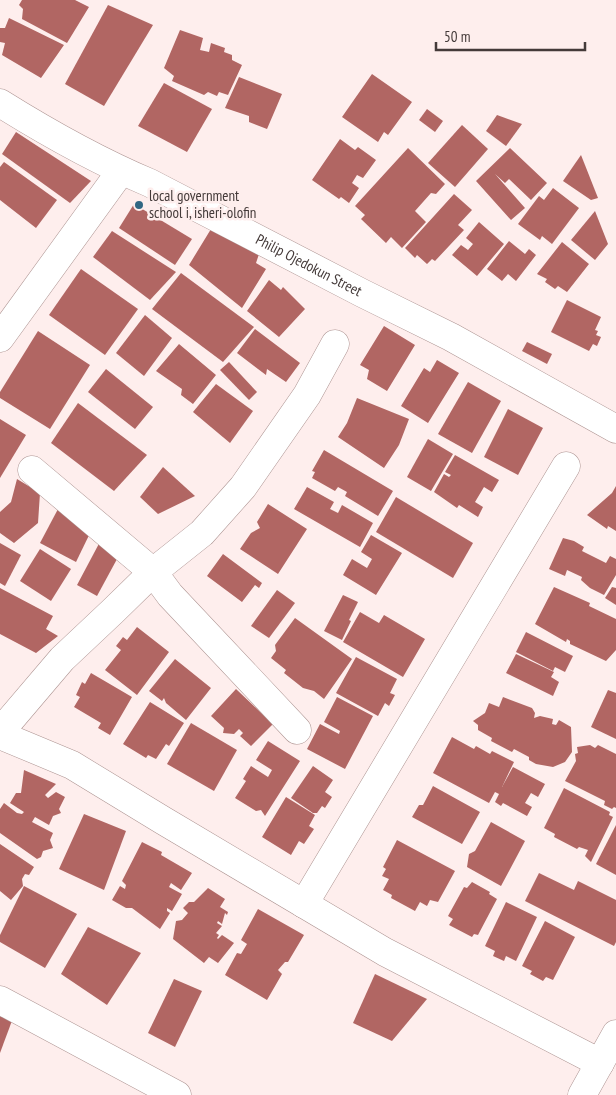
<svg xmlns="http://www.w3.org/2000/svg" width="616" height="1095" font-family="'PT Sans Narrow',sans-serif">
<style>
.building{fill:#b16663}
.lines{fill:none;stroke-linecap:round;stroke-linejoin:round}
.minor-casing{stroke:#ad9492;stroke-width:29}
.minor{stroke:#fff;stroke-width:28}
.poi-dot{fill:#316783;stroke:#feeeed;stroke-width:2}
.labels{text-anchor:middle;stroke-width:5;stroke-linejoin:round;paint-order:stroke}
.poi-label{font-size:15px;fill:#443a39;stroke:#feeeed;text-anchor:start}
.street-label{font-size:15px;fill:#443a39;stroke:#feeeed}
</style>
<rect width="100%" height="100%" fill="#feeeed"/>
<g class="building">
<path d="M22 0H75L89 7 67 43 22 19 23 9 19 5Z"/>
<path d="M108 5 153 25 104 106 65 84Z"/>
<path d="M9 18 64 45 41 78 2 55 5 43 0 42V28H5Z"/>
<path d="M180 30 203 38 200 50 209 52 211 43 225 48 224 52 232 55V60L242 65 228 95 219 92 217 96 208 92 204 95 172 81 174 76 164 68Z"/>
<path d="M372 74 412 102 388 135 384 132 378 142 342 117Z"/>
<path d="M239 77 282 94 267 129 249 122V116L225 108Z"/>
<path d="M164 83 212 109 187 152 138 126Z"/>
<path d="M427 109 443 121 435 132 419 120Z"/>
<path d="M497 115 522 124 506 146 486 131Z"/>
<path d="M462 125 488 149 455 187 428 163Z"/>
<path d="M16 132 91 181 70 203 2 154Z"/>
<path d="M340 139 355 150 358 147 376 160 363 178 357 175 352 183 359 188 349 203 341 197 339 199 312 180Z"/>
<path d="M408 148 445 184 436 194 431 193 415 211 426 222 402 248 391 237 386 243 361 219 365 215 355 206Z"/>
<path d="M510 148 547 183 531 200 509 179 505 183 495 174 525 208 511 220 476 181Z"/>
<path d="M581 155 598 198 591 200 563 181Z"/>
<path d="M4 162 57 200 36 228 0 200V167Z"/>
<path d="M553 188 579 208 552 244 542 236 540 240 518 224 539 196 544 200Z"/>
<path d="M454 194 472 210 458 225 464 230 435 261 432 259 427 264 417 255 415 258 405 248Z"/>
<path d="M134 204 192 239 175 265 119 228Z"/>
<path d="M595 211 608 244 595 260 571 240Z"/>
<path d="M479 222 504 244 477 276 452 255 461 245 468 250 473 244 466 238Z"/>
<path d="M211 229 259 254 256 263 266 269 242 308 189 265Z"/>
<path d="M112 231 176 272 150 300 93 257Z"/>
<path d="M509 241 525 254 529 249 536 255 516 281 508 274 502 281 487 269Z"/>
<path d="M562 242 589 264 567 292 558 286 555 289 545 282 547 279 537 274Z"/>
<path d="M81 269 138 309 105 355 49 315Z"/>
<path d="M181 273 254 327 223 362 152 309Z"/>
<path d="M269 280 281 290 283 287 305 309 279 337 247 311Z"/>
<path d="M567 300 601 317 595 330 598 331 596 335 601 337 597 346 593 344 589 351 551 332Z"/>
<path d="M145 315 172 338 144 376 116 353Z"/>
<path d="M384 326 415 345 387 391 367 379 369 370 360 365Z"/>
<path d="M255 329 300 363 286 382 267 369 266 375 237 353Z"/>
<path d="M38 331 90 365 50 429 0 398V392Z"/>
<path d="M527 342 552 354 547 364 522 351Z"/>
<path d="M179 344 216 375 193 404 181 395 182 389 156 371Z"/>
<path d="M437 360 459 373 428 423 401 406 424 368 430 372Z"/>
<path d="M229 362 257 392 249 400 220 370Z"/>
<path d="M106 369 153 407 135 429 88 392Z"/>
<path d="M468 382 501 401 472 453 438 434Z"/>
<path d="M216 384 253 411 230 443 193 412Z"/>
<path d="M357 398 409 419 399 445 384 468 338 437 347 423Z"/>
<path d="M78 403 147 455 114 491 51 443Z"/>
<path d="M508 409 543 428 518 475 484 457Z"/>
<path d="M0 419 26 435 0 478Z"/>
<path d="M428 439 453 454 431 491 407 477Z"/>
<path d="M324 450 393 491 378 516 345 496 347 492 338 487 335 491 312 478 315 472 312 471Z"/>
<path d="M455 455 499 480 492 492 484 487 475 502 483 507 478 517 459 505 457 508 434 492 444 474 449 477 451 475 445 472Z"/>
<path d="M163 467 195 496 158 514 140 497Z"/>
<path d="M17 479 40 493 38 523 14 543 0 533V512L11 502Z"/>
<path d="M616 486V531L608 526 607 529 587 515 612 493Z"/>
<path d="M307 487 334 502 330 509 338 513 342 505 373 523 360 547 294 509Z"/>
<path d="M396 497 473 543 453 578 376 532Z"/>
<path d="M268 504 307 529 278 574 240 549 251 533 260 528 257 522Z"/>
<path d="M58 509 93 527 76 562 40 543Z"/>
<path d="M371 535 402 553 376 595 343 575 352 559 367 568 372 559 361 552Z"/>
<path d="M102 538 123 548 97 596 77 585Z"/>
<path d="M563 538 574 541 584 547 582 551 606 563 610 556 616 559V575L604 595 590 588 581 580 582 577 567 570 565 576 549 569Z"/>
<path d="M0 543 21 555 5 586 0 583Z"/>
<path d="M40 549 71 569 51 601 20 581Z"/>
<path d="M223 554 262 583 259 588 255 585 242 602 207 576Z"/>
<path d="M554 587 590 603 589 606 616 619V650L606 661 570 644V641L567 639 566 642 535 624Z"/>
<path d="M612 587 616 588V605L605 598Z"/>
<path d="M0 588 53 616 46 629 58 636 36 653 0 634Z"/>
<path d="M277 590 295 603 269 638 251 626Z"/>
<path d="M343 595 358 602 349 620 351 621 342 640 324 631Z"/>
<path d="M360 612 379 623 384 615 425 639 403 677 343 642Z"/>
<path d="M295 618 352 659 324 699 314 691 303 688 284 673 286 670 271 658 276 651 275 645Z"/>
<path d="M137 627 169 652 137 695 105 670 121 650 116 646 123 637 127 640Z"/>
<path d="M526 632 573 656 565 672 555 667 553 671 516 652Z"/>
<path d="M516 654 554 672 551 677 559 682 553 696 506 673Z"/>
<path d="M356 657 397 679 390 693 395 695 389 706 385 703 378 716 336 693Z"/>
<path d="M175 659 211 688 186 720 166 703 164 698 162 701 149 691Z"/>
<path d="M91 673 132 697 110 735 98 728 101 723 74 707 80 697 76 695 82 682 85 684Z"/>
<path d="M236 689 273 724 251 746 240 736 243 733 239 729 234 734 223 733 224 728 211 716Z"/>
<path d="M608 690 616 693V739L591 727Z"/>
<path d="M337 697 373 716 345 769 307 749 320 724 339 734 340 731 324 722Z"/>
<path d="M503 697 532 708 535 713 534 718 540 716 553 719 552 724 556 725 559 720 571 727 572 752 565 762 553 767 536 764 529 760V757L514 749 512 752 491 741 492 738 478 730V725L473 721 485 713 489 703 499 707Z"/>
<path d="M150 702 184 723 169 746 166 744 156 759 148 755 146 758 123 744Z"/>
<path d="M191 723 237 750 214 791 167 764Z"/>
<path d="M452 737 474 749 476 746 490 754 492 751 514 762 502 787 513 767 545 784 538 797 531 793 525 803 532 807 527 816 503 803 501 806 495 802 499 794 495 792 489 803 433 773Z"/>
<path d="M268 741 300 761 265 816 261 810 256 811 235 798 246 781 243 779 251 766 268 777 272 770 256 760Z"/>
<path d="M590 745 595 748 598 745 616 754V808L614 807 612 809 604 805 605 801 565 781 576 761 575 754 578 753 577 747Z"/>
<path d="M313 766 333 780 325 792 332 797 325 808 322 806 317 813H313L291 798Z"/>
<path d="M24 770 56 784 45 795 48 798 56 792 65 797 59 809 61 813 53 816 49 825 35 817 32 822 53 833 50 840 53 848 43 851 41 857 37 859 0 833V809L4 803 17 813 22 814 24 812 10 803 16 793H21Z"/>
<path d="M433 786 480 812 462 844 412 817 419 805H423Z"/>
<path d="M564 788 610 812 609 815 613 817 591 862 585 856 588 850 579 847 577 849 554 837 555 834 544 828Z"/>
<path d="M286 797 315 815 309 826 314 829 304 844 299 841 291 855 262 837Z"/>
<path d="M84 814 126 831 104 890 59 869Z"/>
<path d="M491 822 525 841 501 886 467 867 469 854 475 851Z"/>
<path d="M616 825V875L596 864Z"/>
<path d="M397 840 455 871 438 902 430 900 427 906 420 902 415 911 391 898 392 895 383 890 389 879 382 876 386 869 383 867Z"/>
<path d="M142 842 162 852 161 855 192 873 181 890 171 883 169 887 182 894 172 911 167 908V911L170 913 160 929 132 908H126L112 900 120 886 125 889 126 885 122 881Z"/>
<path d="M0 844 34 867 29 875 25 874 22 879 23 886 11 900 0 891Z"/>
<path d="M539 873 574 890 578 881 616 900V942L614 946 525 901Z"/>
<path d="M472 882 490 892 489 894 497 899 478 935 474 934 472 937 449 925 453 919 448 916 464 887 467 888Z"/>
<path d="M24 886 77 914 45 968 0 942V935Z"/>
<path d="M208 888 225 899 220 907 228 912 227 915 225 913 222 924 218 921 217 923 222 926 216 933 219 935 217 938 218 939 222 935 234 943 218 963 209 957 204 963 173 939 176 921 182 920 188 913 183 908 189 902H194Z"/>
<path d="M506 902 537 917 516 961 506 956 504 961 493 956 495 951 485 946Z"/>
<path d="M258 909 304 935 288 962H285L278 970 282 974 267 1000 225 975 237 953 241 954 247 944 241 940Z"/>
<path d="M545 921 575 937 553 980 546 977 543 981 530 974 532 971 522 966Z"/>
<path d="M88 927 141 953 107 1005 61 974Z"/>
<path d="M375 974 427 999 392 1041 353 1023Z"/>
<path d="M174 979 202 991 175 1047 148 1033Z"/>
<path d="M0 1014 13 1018 0 1053Z"/>
</g>
<g class="lines">
<g class="minor-casing">
<g id="minor">
<path id="s1" d="M0 103C48 133 98 161 150 183L362 293 451 337 616 429"/>
<path d="M0 338 121 171"/>
<path d="M32 470 153 572 170 595 297 730"/>
<path d="M0 732 62 659 113 611 153 572 202 533 243 487 307 395 335 344"/>
<path d="M0 735 72 765 164 821 385 952 600 1063"/>
<path d="M304 904 566 466"/>
<path d="M0 1000 177 1095"/>
<path d="M582 1095 616 1034"/>
</g>
</g>
<use href="#minor" class="minor"/>
</g>
<circle class="poi-dot" cx="139" cy="205" r="5"/>
<g class="labels">
<g class="poi-label">
<text x="149" y="201">local government<tspan x="149" dy="17">school i, isheri-olofin</tspan></text>
</g>
<g class="street-label">
<text dy="5" stroke="none"><textPath href="#s1" startOffset="349">Philip Ojedokun Street</textPath></text>
</g>
</g>
<path d="M436 42v8h149v-8" fill="none" stroke="#443a39" stroke-width="2.5"/>
<text x="444" y="42" font-size="15" fill="#443a39" stroke="#feeeed" stroke-width="4" paint-order="stroke">50 m</text>
</svg>
